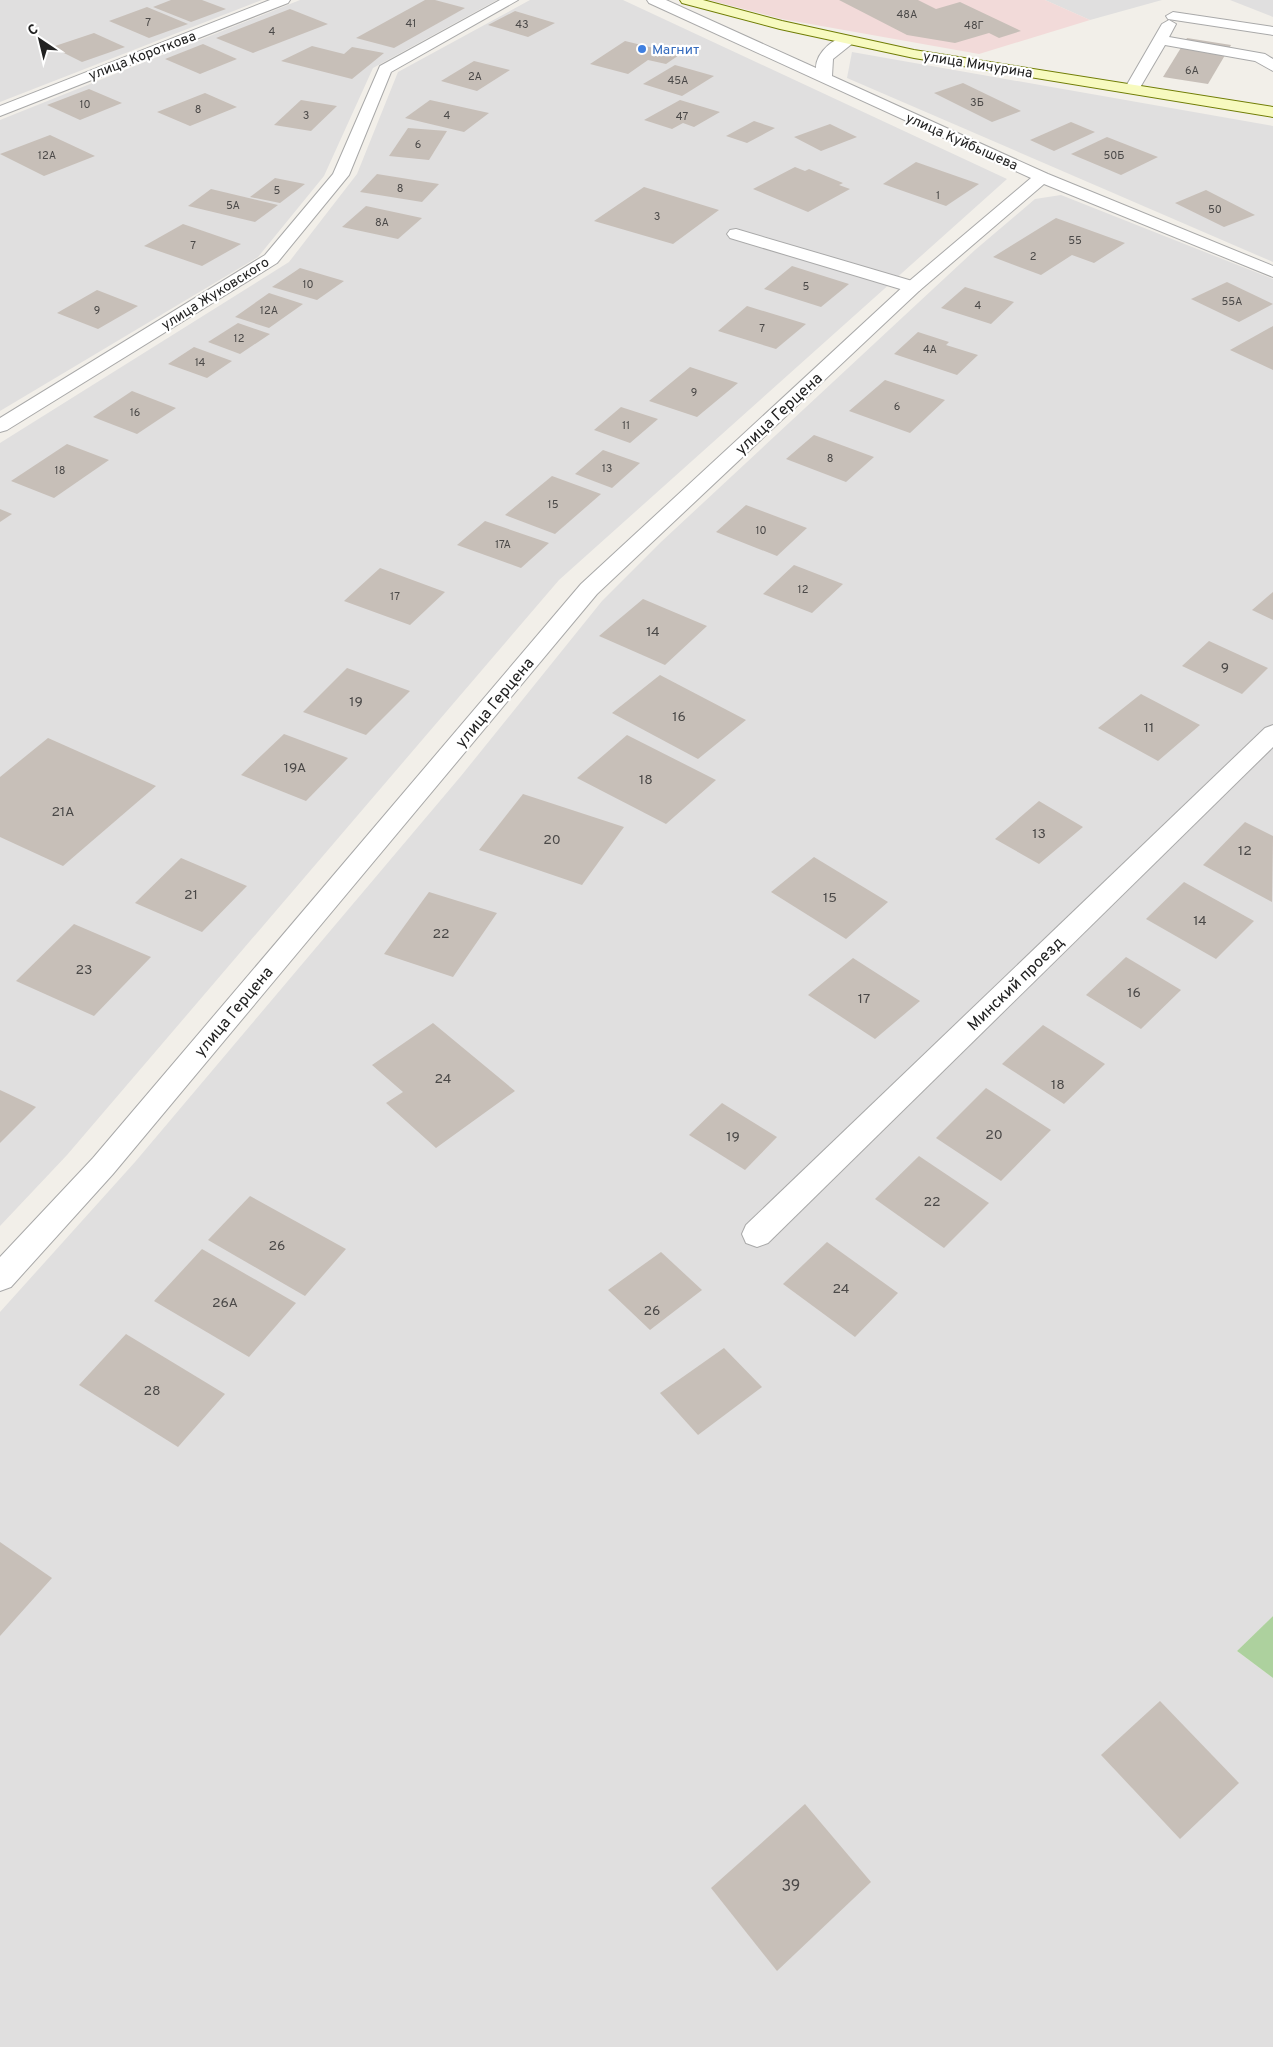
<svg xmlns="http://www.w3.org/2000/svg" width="1273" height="2047" font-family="Overpass,sans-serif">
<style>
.residential{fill:#e0dfdf}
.commercial{fill:#f2dad9}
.forest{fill:#add19e}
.building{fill:#c7bfb8}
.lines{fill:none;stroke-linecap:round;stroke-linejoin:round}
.lane-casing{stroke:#a9a9a9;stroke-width:2}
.street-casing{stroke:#a9a9a9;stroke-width:2}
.secondary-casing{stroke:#707d05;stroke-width:2}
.lane{fill:#fff;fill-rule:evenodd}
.street{fill:#fff;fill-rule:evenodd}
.secondary{fill:#f7fabf;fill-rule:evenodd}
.shop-dot{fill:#3f7fe0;stroke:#fff;stroke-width:2}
.labels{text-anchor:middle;stroke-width:4.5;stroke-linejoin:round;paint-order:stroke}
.far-number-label{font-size:11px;fill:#4b4948}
.far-shop-label{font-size:14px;fill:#366cbe;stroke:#fff;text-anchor:start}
.far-street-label{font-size:14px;fill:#222;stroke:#fff}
.number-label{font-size:14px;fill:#4b4948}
.street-label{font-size:16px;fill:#222;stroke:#fff}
.near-number-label{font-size:16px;fill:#4b4948}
</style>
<rect width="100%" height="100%" fill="#f2efe9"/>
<g class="residential">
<path d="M0 0H262L0 102Z"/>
<path d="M300 0H497L373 68 324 176 258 257 0 411V120Z"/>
<path d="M530 0H623L1007 179 559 580 67 1155 0 1226V443L289 262 357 174 398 72Z"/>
<path d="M1045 0H1162L1090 20Z"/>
<path d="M1230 0H1273V17Z"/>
<path d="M852 52 1273 126V262L847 78Z"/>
<path d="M1061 195 1273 279V1616L1237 1651 1273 1678V2047H0V1312L135 1162 461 776 602 601 661 542 975 250 1035 199Z"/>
</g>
<path class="commercial" d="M709 0H1045L1090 20 979 54 782 19Z"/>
<path class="forest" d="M1273 1616V1678L1237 1651Z"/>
<g class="building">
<path d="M171 0H202L226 9 191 22 153 7Z"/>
<path d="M425 0H435L465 8 394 48 356 38Z"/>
<path d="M839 0H918L936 9 960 2 1021 31 999 38 989 33 955 43 907 35Z"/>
<path d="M147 7 188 24 149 38 109 21Z"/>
<path d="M290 9 328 24 253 53 216 38Z"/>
<path d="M515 11 555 23 528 37 488 25Z"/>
<path d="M94 33 125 47 82 62 52 47Z"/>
<path d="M1187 38 1231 45 1208 84 1163 77Z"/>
<path d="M625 41 662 50 664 48 682 53 666 64 648 60 628 74 590 64Z"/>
<path d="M203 44 237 59 200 74 165 59Z"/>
<path d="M312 46 344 54 352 47 384 53 352 79 281 61Z"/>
<path d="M474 61 510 70 477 91 441 81Z"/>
<path d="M675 65 714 76 682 96 643 84Z"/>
<path d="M963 83 1021 111 992 122 934 93Z"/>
<path d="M89 89 122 103 80 120 47 105Z"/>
<path d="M205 93 237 107 190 126 157 112Z"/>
<path d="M301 100 337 106 311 131 274 125Z"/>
<path d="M430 100 489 113 464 132 405 118Z"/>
<path d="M680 100 720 112 694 127 683 123 672 129 644 120Z"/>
<path d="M754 121 775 128 747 143 726 136Z"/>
<path d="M1071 122 1095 132 1054 151 1030 140Z"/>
<path d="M830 124 857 137 821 151 794 137Z"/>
<path d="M408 128 447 131 429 160 389 156Z"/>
<path d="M50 135 95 156 44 176 0 154Z"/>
<path d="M1107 137 1158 157 1121 175 1071 154Z"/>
<path d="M916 162 979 184 946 206 883 184Z"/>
<path d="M795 167 805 171 809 169 843 183 839 185 850 189 808 212 753 189Z"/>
<path d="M377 174 439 184 422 202 360 192Z"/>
<path d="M275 178 305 184 280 203 250 197Z"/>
<path d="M644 187 719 210 673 244 594 221Z"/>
<path d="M211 189 278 205 255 222 188 206Z"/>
<path d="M1206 190 1255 215 1224 227 1175 203Z"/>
<path d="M366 206 422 218 398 239 342 227Z"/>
<path d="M1056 218 1125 243 1094 263 1072 255 1041 275 993 257Z"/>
<path d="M183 224 241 244 202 266 144 246Z"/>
<path d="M792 266 849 284 821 307 764 289Z"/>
<path d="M300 268 344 281 317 300 272 287Z"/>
<path d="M1227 282 1273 304 1239 322 1191 299Z"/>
<path d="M965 287 1014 302 991 324 941 308Z"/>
<path d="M97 290 138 306 98 329 57 313Z"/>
<path d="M269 293 303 304 269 328 235 317Z"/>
<path d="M747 306 806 324 776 349 718 331Z"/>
<path d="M238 323 270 334 240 354 208 342Z"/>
<path d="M1273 326V370L1230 350Z"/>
<path d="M918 332 949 342 946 345 978 355 957 375 894 354Z"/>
<path d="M194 347 232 361 207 378 168 364Z"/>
<path d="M690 367 738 383 697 417 649 401Z"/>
<path d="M885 380 945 400 910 433 849 411Z"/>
<path d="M132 391 176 408 137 434 93 417Z"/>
<path d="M621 407 658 419 630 443 594 430Z"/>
<path d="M814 435 874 457 846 482 786 459Z"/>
<path d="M67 444 109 460 54 498 11 481Z"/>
<path d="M603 450 640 463 612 488 575 474Z"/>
<path d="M552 476 601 494 555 534 505 515Z"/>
<path d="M746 505 807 528 777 556 716 532Z"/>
<path d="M0 509 12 514 0 522Z"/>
<path d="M485 521 549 543 521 568 457 545Z"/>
<path d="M794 565 843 584 812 613 763 594Z"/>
<path d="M380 568 445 592 410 625 344 601Z"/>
<path d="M1273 592V620L1252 610Z"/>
<path d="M643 599 707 626 665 665 599 636Z"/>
<path d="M1209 641 1268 668 1242 694 1182 666Z"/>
<path d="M347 668 410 691 366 735 303 712Z"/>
<path d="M660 675 746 720 698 759 612 713Z"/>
<path d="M1141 694 1200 725 1158 761 1098 728Z"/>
<path d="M284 734 348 758 306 801 241 775Z"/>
<path d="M627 735 716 780 666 824 577 778Z"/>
<path d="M48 738 156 786 63 866 0 837V777Z"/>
<path d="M523 794 624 827 582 885 479 850Z"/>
<path d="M1039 801 1083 827 1039 864 995 839Z"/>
<path d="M1245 822 1273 836 1272 902 1203 865Z"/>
<path d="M814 857 888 902 846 939 771 892Z"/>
<path d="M181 858 247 886 202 932 135 903Z"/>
<path d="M1184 882 1254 921 1216 959 1146 919Z"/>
<path d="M429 892 497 913 453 977 384 954Z"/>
<path d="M74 924 151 957 94 1016 16 981Z"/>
<path d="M1126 957 1181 990 1141 1029 1086 995Z"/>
<path d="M853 958 920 1001 875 1039 808 995Z"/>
<path d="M433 1023 515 1091 436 1148 386 1103 403 1092 372 1065Z"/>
<path d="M1043 1025 1105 1064 1064 1104 1002 1064Z"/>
<path d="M986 1088 1051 1130 1001 1181 936 1138Z"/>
<path d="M0 1090 36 1107 0 1143Z"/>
<path d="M722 1103 777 1137 745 1170 689 1135Z"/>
<path d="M919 1156 989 1203 944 1248 875 1199Z"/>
<path d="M250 1196 346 1249 305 1296 208 1240Z"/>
<path d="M827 1242 898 1293 855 1337 783 1284Z"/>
<path d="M202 1249 296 1303 249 1357 154 1301Z"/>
<path d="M661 1252 702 1290 650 1330 608 1290Z"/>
<path d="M126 1334 225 1394 178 1447 79 1385Z"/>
<path d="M724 1348 762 1387 698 1435 660 1393Z"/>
<path d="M0 1542 52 1578 0 1636Z"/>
<path d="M1160 1701 1239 1783 1180 1839 1101 1755Z"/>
<path d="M805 1804 871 1882 777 1971 711 1888Z"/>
</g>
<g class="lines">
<g class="lane-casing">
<g id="lane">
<path d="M1173 12 1273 27V35L1168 19 1166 16Z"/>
<path d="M1169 20 1176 24 1169 37 1265 54 1273 59V71L1255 61 1165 45 1138 91H1128L1125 88 1162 24Z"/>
<path d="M736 229 919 283 922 287 919 291H907L730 238 727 234 730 230Z"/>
</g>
</g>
<g class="street-casing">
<g id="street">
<path d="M270 0H290L288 3 0 116V106Z"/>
<path d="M500 0H518L391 72 349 175 277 263 7 430 0 432V418L265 255 333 174 380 66Z"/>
<path d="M647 0H666L816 68C816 52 837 33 853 37L855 40 853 43 833 59 832 76 1048 174 1273 266V277L1044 184 919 291 597 594 113 1174 11 1287 0 1291V1257L93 1158 581 584 907 283 1031 178 649 3Z"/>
<path d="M1273 725V747L768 1243 757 1247 746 1243 742 1234 746 1225 1265 728Z"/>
</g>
</g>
<g class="secondary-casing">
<path id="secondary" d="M680 0H703L782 21 914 50 1273 107V117L914 58 780 29 682 3Z"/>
</g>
<use href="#lane" class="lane"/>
<use href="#street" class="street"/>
<use href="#secondary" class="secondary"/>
</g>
<circle class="shop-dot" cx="642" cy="49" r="5"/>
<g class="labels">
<g class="far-number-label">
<text x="907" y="18">48А</text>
<text x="148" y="26">7</text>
<text x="411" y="27">41</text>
<text x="522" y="28">43</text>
<text x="974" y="29">48Г</text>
<text x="272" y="35">4</text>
<text x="1192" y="74">6А</text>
<text x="475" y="80">2А</text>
<text x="678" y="84">45А</text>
<text x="977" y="106">3Б</text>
<text x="85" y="108">10</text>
<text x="198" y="113">8</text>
<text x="306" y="119">3</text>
<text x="447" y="119">4</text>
<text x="682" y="120">47</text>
<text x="418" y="148">6</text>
<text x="47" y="159">12А</text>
<text x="1114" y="159">50Б</text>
<text x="400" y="192">8</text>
<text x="277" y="194">5</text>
<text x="938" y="199">1</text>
<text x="233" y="209">5А</text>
<text x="1215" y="213">50</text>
<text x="657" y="220">3</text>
<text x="382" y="226">8А</text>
<text x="1075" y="244">55</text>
<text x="193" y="249">7</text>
<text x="1033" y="260">2</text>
<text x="308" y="288">10</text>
<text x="806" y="290">5</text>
<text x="1232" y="305">55А</text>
<text x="978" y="309">4</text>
<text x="97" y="314">9</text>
<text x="269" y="314">12А</text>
<text x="762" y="332">7</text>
<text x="239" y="342">12</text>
<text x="930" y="353">4А</text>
<text x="200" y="366">14</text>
<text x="694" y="396">9</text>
<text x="897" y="410">6</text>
<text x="135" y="416">16</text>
<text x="626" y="429">11</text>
<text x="830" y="462">8</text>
<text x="607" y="472">13</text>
<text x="60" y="474">18</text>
<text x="553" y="508">15</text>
<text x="761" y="534">10</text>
<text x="503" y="548">17А</text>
<text x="803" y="593">12</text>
<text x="395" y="600">17</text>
</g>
<g class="far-shop-label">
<text x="652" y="54">Магнит</text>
</g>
<g class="far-street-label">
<text transform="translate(142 55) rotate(-21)" y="5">улица Короткова</text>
<text transform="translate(978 64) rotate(9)" y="5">улица Мичурина</text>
<text transform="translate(962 141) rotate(24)" y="5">улица Куйбышева</text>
<text transform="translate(215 293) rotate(-32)" y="5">улица Жуковского</text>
</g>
<g class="number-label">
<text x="653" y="636">14</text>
<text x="1225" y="672">9</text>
<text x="356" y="706">19</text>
<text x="679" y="721">16</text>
<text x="1149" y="732">11</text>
<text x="295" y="772">19А</text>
<text x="646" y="784">18</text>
<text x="63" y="816">21А</text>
<text x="1039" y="838">13</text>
<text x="552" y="844">20</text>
<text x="1245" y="855">12</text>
<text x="191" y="899">21</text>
<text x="830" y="902">15</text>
<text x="1200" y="925">14</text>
<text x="441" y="938">22</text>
<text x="84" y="974">23</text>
<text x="1134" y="997">16</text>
<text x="864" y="1003">17</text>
<text x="443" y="1083">24</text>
<text x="1058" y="1089">18</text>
<text x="994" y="1139">20</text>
<text x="733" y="1141">19</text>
<text x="932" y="1206">22</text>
<text x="277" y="1250">26</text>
<text x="841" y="1293">24</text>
<text x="225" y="1307">26А</text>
<text x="652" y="1315">26</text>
<text x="152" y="1395">28</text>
</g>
<g class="street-label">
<text transform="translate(778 413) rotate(-43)" y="6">улица Герцена</text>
<text transform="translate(494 702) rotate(-50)" y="6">улица Герцена</text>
<text transform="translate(1015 983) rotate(-44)" y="6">Минский проезд</text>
<text transform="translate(233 1011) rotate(-50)" y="6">улица Герцена</text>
</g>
<g class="near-number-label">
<text x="791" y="1891">39</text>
</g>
</g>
<g transform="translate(40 40) rotate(325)" stroke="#ffffff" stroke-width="4" paint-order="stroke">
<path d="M0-4L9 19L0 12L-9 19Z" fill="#222222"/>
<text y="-8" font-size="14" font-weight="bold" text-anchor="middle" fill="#222222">С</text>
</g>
</svg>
